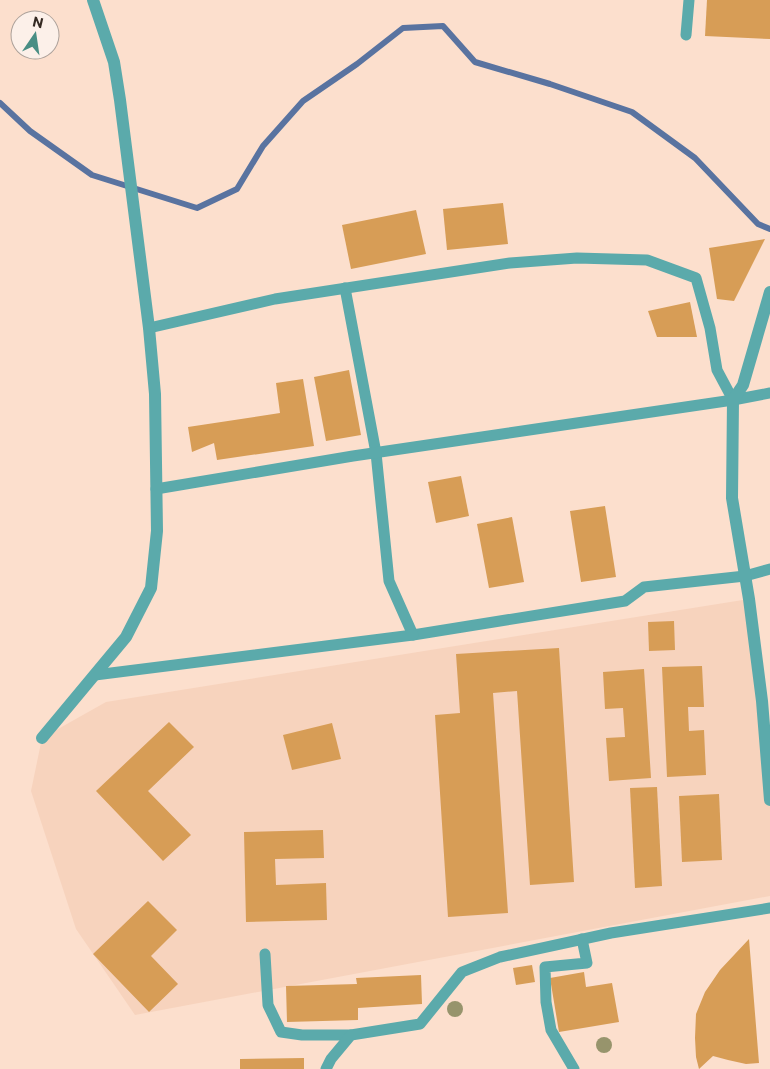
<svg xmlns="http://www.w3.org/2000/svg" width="770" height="1069" font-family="Commissioner,sans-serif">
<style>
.built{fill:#f7d3bd}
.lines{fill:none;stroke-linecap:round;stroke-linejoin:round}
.stream{stroke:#5973a0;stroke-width:6}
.building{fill:#d79d56}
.lane{stroke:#5baaab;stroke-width:11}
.street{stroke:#5baaab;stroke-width:12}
.tree{fill:#97946c}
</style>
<rect width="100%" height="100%" fill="#fcdfcd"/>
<path class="built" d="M749 599 770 800V896L135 1015 76 929 31 791 42 738 106 702Z"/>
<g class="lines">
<path class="stream" d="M0 103 30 131 92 175 197 208 237 189 263 146 303 101 357 64 403 28 443 26 475 62 550 84 632 112 695 158 758 224 770 229"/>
</g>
<g class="building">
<path d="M707 0H770V39L705 36Z"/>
<path d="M503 203 508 244 447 250 443 209Z"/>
<path d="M416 210 426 254 351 269 342 225Z"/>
<path d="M765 239 734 301 717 299 709 248Z"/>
<path d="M690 302 697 337H657L648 311Z"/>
<path d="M349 370 361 435 326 441 314 377Z"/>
<path d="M303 379 314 446 217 460 214 443 192 452 188 427 280 413 276 383Z"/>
<path d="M461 476 469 516 436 523 428 482Z"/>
<path d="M605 506 616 577 581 582 570 511Z"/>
<path d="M512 517 524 582 489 588 477 524Z"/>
<path d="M674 621 675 650 649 651 648 622Z"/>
<path d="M559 648 574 882 530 885 517 691 493 693 508 913 448 917 435 715 460 713 456 654Z"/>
<path d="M702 666 704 707H688L689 731 704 730 706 775 667 777 662 667Z"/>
<path d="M644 669 651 778 609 781 606 738 625 737 623 708 605 709 603 672Z"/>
<path d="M169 722 194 747 148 791 191 835 163 861 96 791Z"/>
<path d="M332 723 341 759 292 770 283 735Z"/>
<path d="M657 787 662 886 635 888 630 788Z"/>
<path d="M719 794 722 860 682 862 679 796Z"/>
<path d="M323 830 324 858 275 859 276 885 326 883 327 920 246 922 244 832Z"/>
<path d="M148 901 177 930 151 956 178 984 149 1012 93 954Z"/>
<path d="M749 939 759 1063 746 1064 728 1060 713 1056 699 1069 696 1057 695 1038 696 1014 705 992 720 970Z"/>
<path d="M532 965 535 982 516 985 513 968Z"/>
<path d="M584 972 586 987 612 983 619 1022 559 1032 550 978Z"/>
<path d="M421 975 422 1004 358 1008V1020L287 1022 286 986 357 984 356 978Z"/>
<path d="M304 1058V1069H240V1059Z"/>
</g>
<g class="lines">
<g class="lane">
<path d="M686 35 689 0"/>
<path d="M345 288 376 453 389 581 413 635 625 601 644 587 745 576 770 569"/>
<path d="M149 328 275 299 510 263 577 258 647 260 696 278 710 328 717 370 733 400"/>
<path d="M156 489 353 456 733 400 770 393"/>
<path d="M95 675 413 635"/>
<path d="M265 954 268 1005 281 1032 302 1035H351"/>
<path d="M326 1069 331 1059 351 1035 420 1024 462 972 500 957 611 933 770 908"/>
<path d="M574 1069 551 1030 546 1002 545 967 587 963 582 939"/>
</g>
<g class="street">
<path d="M770 292 743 385 733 400 732 498 749 599 762 701 770 800"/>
<path d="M42 738 126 637 151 588 157 531 155 394 149 328 120 100 114 62 93 0"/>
</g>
</g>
<g class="tree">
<circle cx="455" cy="1009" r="8"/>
<circle cx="604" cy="1045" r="8"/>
</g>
<g transform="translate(35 35) rotate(13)"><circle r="24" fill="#fcf0e9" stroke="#aca19a"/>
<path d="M0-4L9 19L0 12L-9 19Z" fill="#498e84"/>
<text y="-8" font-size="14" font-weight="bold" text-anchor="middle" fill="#352a23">N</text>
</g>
</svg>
